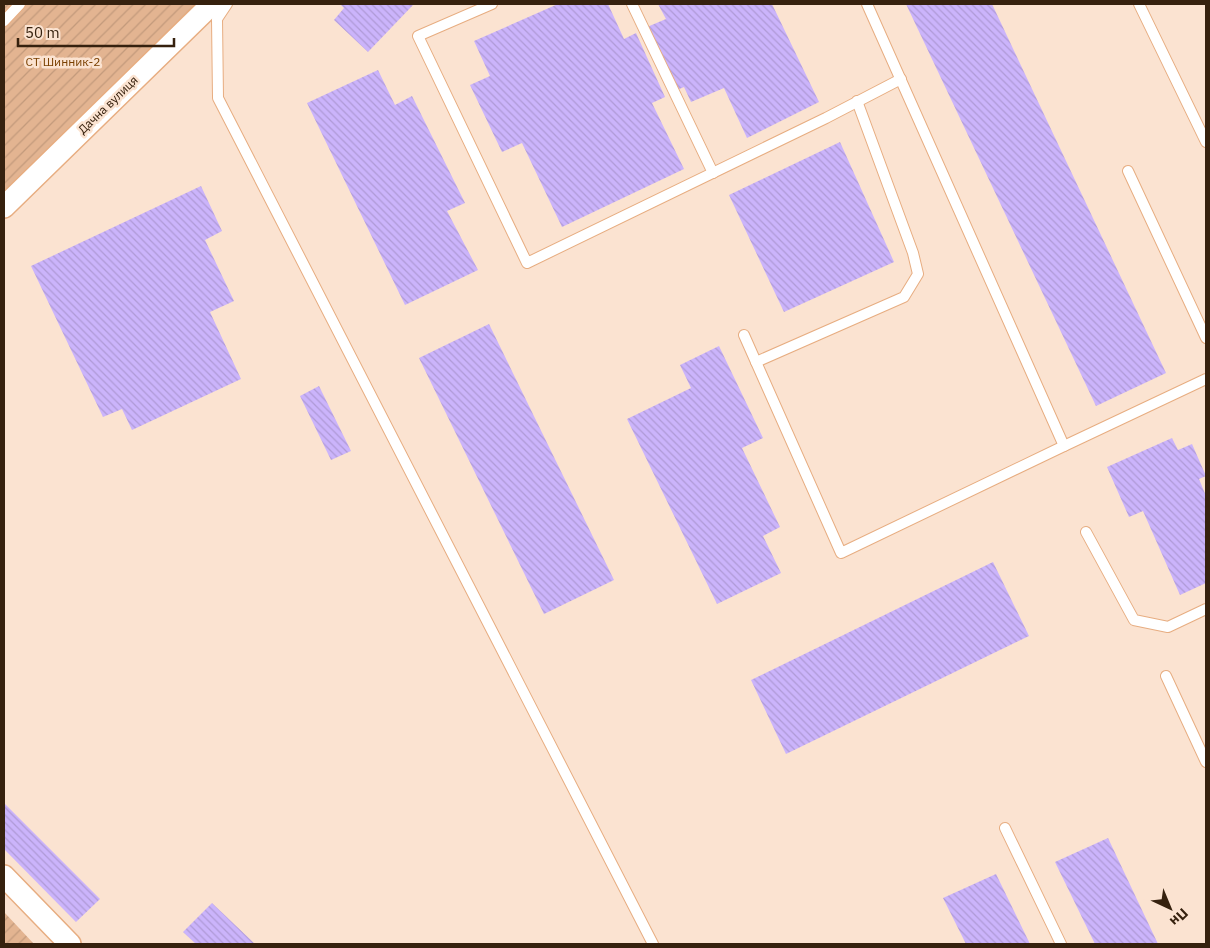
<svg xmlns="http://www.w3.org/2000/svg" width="1210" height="948" font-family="'IBM Plex Sans',sans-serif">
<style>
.garden{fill:url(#garden-furrows)}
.building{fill:url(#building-back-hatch)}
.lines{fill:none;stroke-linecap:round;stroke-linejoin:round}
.service-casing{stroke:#e7ad81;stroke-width:12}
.minor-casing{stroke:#e7ad81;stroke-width:24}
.service{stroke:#fff;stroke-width:10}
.minor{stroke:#fff;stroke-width:21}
.labels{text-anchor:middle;stroke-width:5;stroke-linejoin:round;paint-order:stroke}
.park-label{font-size:12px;fill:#7a4000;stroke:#fbe3d1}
.street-label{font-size:12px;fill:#36210e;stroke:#fbe3d1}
</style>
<defs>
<pattern id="garden-furrows" width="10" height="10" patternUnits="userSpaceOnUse" patternTransform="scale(1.25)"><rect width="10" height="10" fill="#e3b491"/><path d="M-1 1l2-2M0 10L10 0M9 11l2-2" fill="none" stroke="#c39a7c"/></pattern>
<pattern id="building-back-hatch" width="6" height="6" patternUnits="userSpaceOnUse" patternTransform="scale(1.25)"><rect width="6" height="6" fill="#cbb4fb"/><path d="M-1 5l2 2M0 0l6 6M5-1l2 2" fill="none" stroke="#af9ad6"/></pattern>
</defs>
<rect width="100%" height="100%" fill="#fbe3d1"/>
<g class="garden">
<path d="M4 4H205L4 204Z"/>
<path d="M4 912 34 944H4Z"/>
</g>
<g class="building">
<path d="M340 4H414L368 52 334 20 344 8Z"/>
<path d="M558 4H608L624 39 636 33 665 97 652 103 684 169 562 227 522 143 502 152 470 85 490 76 474 41Z"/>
<path d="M658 4H772L819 102 747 138 724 88 691 102 684 87 677 90 647 27 666 19Z"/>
<path d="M906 4H992L1166 373 1096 406Z"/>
<path d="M378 70 395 105 412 96 465 203 447 211 478 270 405 305 307 103Z"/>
<path d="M840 142 894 262 784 312 729 195Z"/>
<path d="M201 186 222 231 205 240 234 301 210 312 241 379 132 430 122 409 103 417 31 266Z"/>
<path d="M489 324 614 580 544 614 419 358Z"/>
<path d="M719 346 763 438 742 448 780 527 763 536 781 573 717 604 627 419 691 388 680 365Z"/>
<path d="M319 386 351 451 331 460 300 396Z"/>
<path d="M1172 438 1178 450 1192 444 1206 476 1199 479 1206 496V583L1180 595 1143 511 1129 517 1107 467Z"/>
<path d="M993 562 1029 636 786 754 751 680Z"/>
<path d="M4 803 100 899 76 922 4 849Z"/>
<path d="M1108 838 1158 944H1095L1055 862Z"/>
<path d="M996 874 1030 944H966L943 898Z"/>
<path d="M212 903 255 944H196L183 932Z"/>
</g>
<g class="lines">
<g class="service-casing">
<g id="service">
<path d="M227 4 217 19 218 98 653 944"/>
<path d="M492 4 418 36 527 263 826 118 901 79"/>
<path d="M632 4 713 173"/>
<path d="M867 4 1064 446"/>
<path d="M1139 4 1206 142"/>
<path d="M4 21 20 4"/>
<path d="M1128 171 1206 338"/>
<path d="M744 335 841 553 1064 446 1206 379"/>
<path d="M756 362 904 297 918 274 913 253 857 101"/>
<path d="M1086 532 1134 620 1168 627 1206 609"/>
<path d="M1166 676 1206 762"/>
<path d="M1005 828 1061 944"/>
</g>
</g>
<g class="minor-casing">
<g id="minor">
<path d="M4 207 212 4"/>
<path d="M4 876 70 944"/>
</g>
</g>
<use href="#service" class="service"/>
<use href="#minor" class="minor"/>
</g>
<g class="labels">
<g class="park-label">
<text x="63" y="66">СТ Шинник-2</text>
</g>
<g class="street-label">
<text transform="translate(108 105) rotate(-44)" y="4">Дачна вулиця</text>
</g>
</g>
<rect width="1210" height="948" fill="none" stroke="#36210e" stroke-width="10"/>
<g transform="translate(1170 908) rotate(136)" stroke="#fbe3d1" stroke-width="4" paint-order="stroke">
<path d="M0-4L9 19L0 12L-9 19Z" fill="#36210e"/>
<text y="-8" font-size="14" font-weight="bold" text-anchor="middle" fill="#36210e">Пн</text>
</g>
<path d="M18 38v8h156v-8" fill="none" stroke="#36210e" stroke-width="2.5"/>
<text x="25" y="38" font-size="15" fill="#36210e" stroke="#fbe3d1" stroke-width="4" paint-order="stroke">50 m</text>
</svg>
